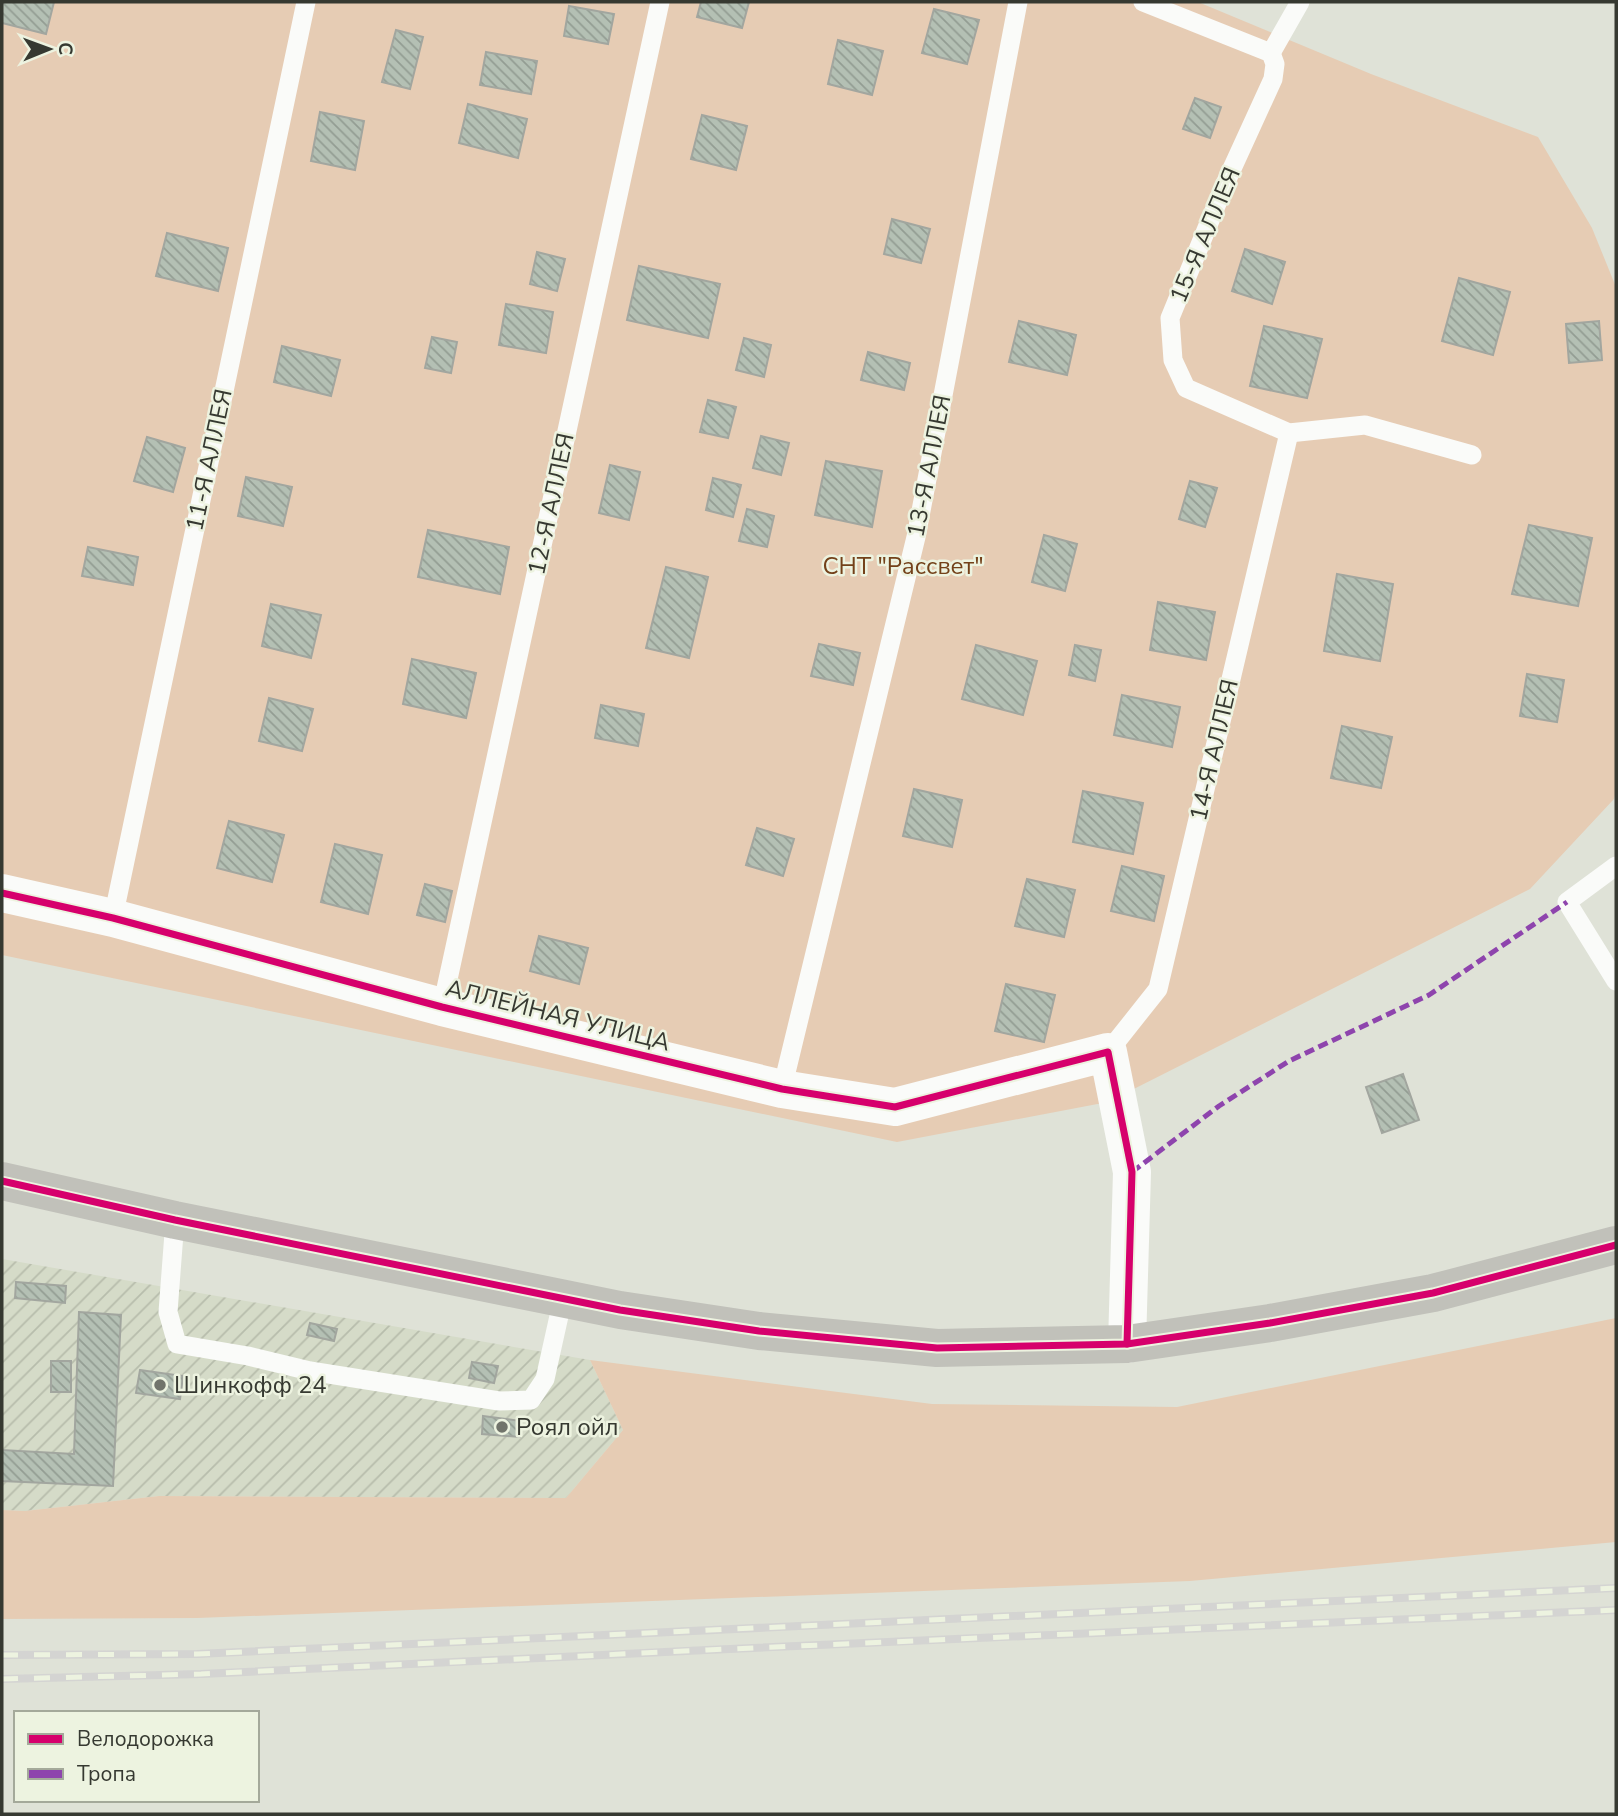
<svg xmlns="http://www.w3.org/2000/svg" width="1618" height="1816" font-family="'Nunito Sans',sans-serif">
<style>
.industrial{fill:url(#industrial-furrows)}
.green{fill:#e6ccb4}
.building{fill:url(#building-back-hatch);stroke:#a2a69f;stroke-width:2}
.lines{fill:none;stroke-linecap:round;stroke-linejoin:round}
.lane{stroke:#fafbf9;stroke-width:19}
.street{stroke:#fafbf9;stroke-width:38}
.secondary{stroke:#c1c1ba;stroke-width:38}
.rail-casing{stroke:#d4d4d2;stroke-width:8}
.rail{stroke:#edf3e0;stroke-width:5;stroke-dasharray:16;stroke-linecap:butt}
.quiet{stroke:#8e44ad;stroke-width:5;stroke-dasharray:10 5;stroke-linecap:butt}
.cycleway-casing{stroke:#edf3e0;stroke-width:11}
.cycleway{stroke:#d6006c;stroke-width:7}
.poi-dot{fill:#71746b;stroke:#edf3e0;stroke-width:2.5}
.labels{text-anchor:middle;stroke-width:5;stroke-linejoin:round;paint-order:stroke}
.street-label{font-size:24px;fill:#363931;stroke:#edf3e0}
.park-label{font-size:24px;fill:#734119;stroke:#edf3e0}
.poi-label{font-size:24px;fill:#363931;stroke:#edf3e0;text-anchor:start}
</style>
<defs>
<pattern id="industrial-furrows" width="10" height="10" patternUnits="userSpaceOnUse" patternTransform="scale(1.75)"><rect width="10" height="10" fill="#d5dbc8"/><path d="M-1 1l2-2M0 10L10 0M9 11l2-2" fill="none" stroke="#b7bdac"/></pattern>
<pattern id="building-back-hatch" width="6" height="6" patternUnits="userSpaceOnUse" patternTransform="scale(1.75)"><rect width="6" height="6" fill="#b4c0b4"/><path d="M-1 5l2 2M0 0l6 6M5-1l2 2" fill="none" stroke="#939d93"/></pattern>
</defs>
<rect width="100%" height="100%" fill="#dfe2d7"/>
<path class="industrial" d="M2 1259 590 1360 623 1430 566 1498 159 1496 25 1511 2 1510Z"/>
<g class="green">
<path d="M2 2H1198L1371 74 1538 137 1592 228 1616 287V791L1614 799 1530 889 1108 1102 897 1142 2 955Z"/>
<path d="M1616 1318V1542L1190 1581 197 1618 2 1619V1510L25 1511 159 1496 566 1498 623 1430 590 1360 932 1404 1177 1407Z"/>
</g>
<g class="building">
<path d="M2 2H54L46 34 2 23Z"/>
<path d="M701 2H749L742 28 697 17Z"/>
<path d="M569 6 614 14 608 44 564 36Z"/>
<path d="M934 9 979 20 967 64 922 53Z"/>
<path d="M396 30 423 37 410 89 382 82Z"/>
<path d="M838 40 883 51 872 95 828 84Z"/>
<path d="M486 52 537 61 531 94 480 85Z"/>
<path d="M1195 98 1221 107 1210 138 1183 129Z"/>
<path d="M468 104 527 119 518 158 459 143Z"/>
<path d="M320 112 364 121 355 170 311 161Z"/>
<path d="M702 115 747 126 736 170 691 159Z"/>
<path d="M892 219 930 229 921 263 884 254Z"/>
<path d="M167 233 228 248 218 291 156 276Z"/>
<path d="M1245 249 1285 262 1272 304 1232 291Z"/>
<path d="M537 252 565 259 557 291 530 284Z"/>
<path d="M639 266 720 284 708 338 627 320Z"/>
<path d="M1459 278 1510 292 1493 355 1442 341Z"/>
<path d="M506 304 553 312 546 353 499 345Z"/>
<path d="M1019 321 1076 335 1067 375 1009 362Z"/>
<path d="M1599 321 1602 360 1569 363 1566 324Z"/>
<path d="M1264 326 1322 339 1307 398 1250 386Z"/>
<path d="M432 337 457 342 451 373 425 368Z"/>
<path d="M744 338 771 345 764 377 736 370Z"/>
<path d="M282 346 340 360 331 396 274 382Z"/>
<path d="M868 352 910 363 904 390 861 380Z"/>
<path d="M708 400 736 407 728 438 700 432Z"/>
<path d="M761 436 789 443 781 475 753 468Z"/>
<path d="M147 437 185 448 173 492 134 481Z"/>
<path d="M826 461 882 471 872 527 815 515Z"/>
<path d="M610 465 640 472 629 520 599 513Z"/>
<path d="M246 477 292 487 283 526 238 516Z"/>
<path d="M713 478 741 485 733 517 706 510Z"/>
<path d="M1190 481 1217 488 1205 527 1179 519Z"/>
<path d="M747 509 774 516 767 547 739 541Z"/>
<path d="M1529 525 1592 538 1578 606 1512 594Z"/>
<path d="M428 530 509 547 500 594 418 577Z"/>
<path d="M1044 535 1077 544 1065 591 1032 582Z"/>
<path d="M88 547 138 557 133 585 82 576Z"/>
<path d="M666 567 708 577 689 658 646 648Z"/>
<path d="M1337 574 1393 584 1380 661 1324 651Z"/>
<path d="M1158 602 1215 612 1206 660 1150 650Z"/>
<path d="M271 604 321 615 311 658 262 646Z"/>
<path d="M819 644 860 653 853 685 811 676Z"/>
<path d="M976 645 1037 661 1023 715 962 699Z"/>
<path d="M1075 645 1101 650 1095 681 1069 675Z"/>
<path d="M412 659 476 673 466 718 403 704Z"/>
<path d="M1527 674 1564 680 1557 722 1520 716Z"/>
<path d="M1122 695 1180 707 1172 747 1114 735Z"/>
<path d="M269 698 313 709 302 751 259 741Z"/>
<path d="M601 705 644 714 638 746 595 738Z"/>
<path d="M1342 726 1392 737 1381 788 1331 778Z"/>
<path d="M914 789 962 800 952 847 903 836Z"/>
<path d="M1083 791 1143 803 1133 854 1073 842Z"/>
<path d="M229 821 284 835 272 882 217 868Z"/>
<path d="M757 828 794 839 783 876 746 865Z"/>
<path d="M335 844 382 855 368 914 321 902Z"/>
<path d="M1122 866 1164 876 1154 921 1111 911Z"/>
<path d="M1027 879 1075 890 1064 937 1015 926Z"/>
<path d="M425 884 452 891 445 922 417 915Z"/>
<path d="M539 936 588 948 579 984 530 971Z"/>
<path d="M1006 984 1055 995 1044 1042 995 1031Z"/>
<path d="M1403 1074 1419 1120 1382 1133 1366 1087Z"/>
<path d="M16 1282 66 1286 65 1303 15 1298Z"/>
<path d="M79 1312 121 1315 113 1486 2 1481V1450L74 1454Z"/>
<path d="M310 1323 337 1329 334 1341 307 1335Z"/>
<rect x="51" y="1361" width="20" height="31"/>
<path d="M472 1362 498 1366 494 1383 469 1378Z"/>
<path d="M140 1370 183 1376 180 1399 136 1393Z"/>
<path d="M483 1416 521 1421 520 1437 482 1434Z"/>
</g>
<g class="lines">
<g class="lane">
<path d="M1143 2 1271 53 1275 64 1273 79 1225 184 1170 318 1173 360 1186 388 1289 433 1365 425 1472 455"/>
<path d="M1271 53 1300 2"/>
<path d="M1616 866 1567 902 1616 981"/>
<path d="M113 918 306 2"/>
<path d="M442 1007 660 2"/>
<path d="M1108 1052 1158 989 1289 433"/>
<path d="M782 1089 916 537 1018 2"/>
<path d="M175 1220 168 1312 177 1344 248 1356 310 1371 499 1401 531 1400 545 1379 563 1298"/>
</g>
<path class="street" d="M2 893 113 918 442 1007 782 1089 895 1107 1108 1052 1132 1172 1127 1344"/>
<path class="secondary" d="M2 1181 175 1220 620 1310 759 1331 937 1348 1127 1344 1270 1323 1433 1293 1616 1245"/>
<g class="rail-casing">
<g id="rail">
<path d="M2 1655 197 1654 1616 1588"/>
<path d="M2 1679 201 1674 707 1650 1616 1610"/>
</g>
</g>
<use href="#rail" class="rail"/>
<path class="quiet" d="M1132 1172 1219 1106 1289 1061 1429 995 1567 902"/>
<g class="cycleway-casing">
<g id="cycleway">
<path d="M2 893 113 918 442 1007 782 1089 895 1107 1108 1052 1132 1172 1127 1344"/>
<path d="M2 1181 175 1220 620 1310 759 1331 937 1348 1127 1344 1270 1323 1433 1293 1616 1245"/>
</g>
</g>
<use href="#cycleway" class="cycleway"/>
</g>
<g class="poi-dot">
<circle cx="160" cy="1385" r="7"/>
<circle cx="502" cy="1427" r="7"/>
</g>
<g class="labels">
<g class="street-label">
<text transform="translate(1205 235) rotate(-67)" y="8">15-Я АЛЛЕЯ</text>
<text transform="translate(209 460) rotate(-78)" y="8">11-Я АЛЛЕЯ</text>
<text transform="translate(929 466) rotate(-79)" y="8">13-Я АЛЛЕЯ</text>
<text transform="translate(551 504) rotate(-78)" y="8">12-Я АЛЛЕЯ</text>
<text transform="translate(1214 750) rotate(-77)" y="8">14-Я АЛЛЕЯ</text>
<text transform="translate(558 1015) rotate(14)" y="8">АЛЛЕЙНАЯ УЛИЦА</text>
</g>
<g class="park-label">
<text x="903" y="574">СНТ "Рассвет"</text>
</g>
<g class="poi-label">
<text x="174" y="1393">Шинкофф 24</text>
<text x="516" y="1435">Роял ойл</text>
</g>
</g>
<rect width="1618" height="1816" fill="none" stroke="#363931" stroke-width="7"/>
<rect x="14" y="1711" width="245" height="91" fill="#edf3e0" stroke="#a4a99a" stroke-width="2"/>
<rect x="28" y="1734" width="35" height="10" fill="#d6006c" stroke="#a4a99a" stroke-width="2"/>
<text x="77" y="1746" font-size="21" fill="#363931">Велодорожка</text>
<rect x="28" y="1769" width="35" height="10" fill="#8e44ad" stroke="#a4a99a" stroke-width="2"/>
<text x="77" y="1781" font-size="21" fill="#363931">Тропа</text>
<g transform="translate(49 49) rotate(89)" stroke="#edf3e0" stroke-width="5" paint-order="stroke">
<path d="M0-5L12 26L0 18L-12 26Z" fill="#363931"/>
<text y="-10" font-size="19" font-weight="bold" text-anchor="middle" fill="#363931">С</text>
</g>
</svg>
